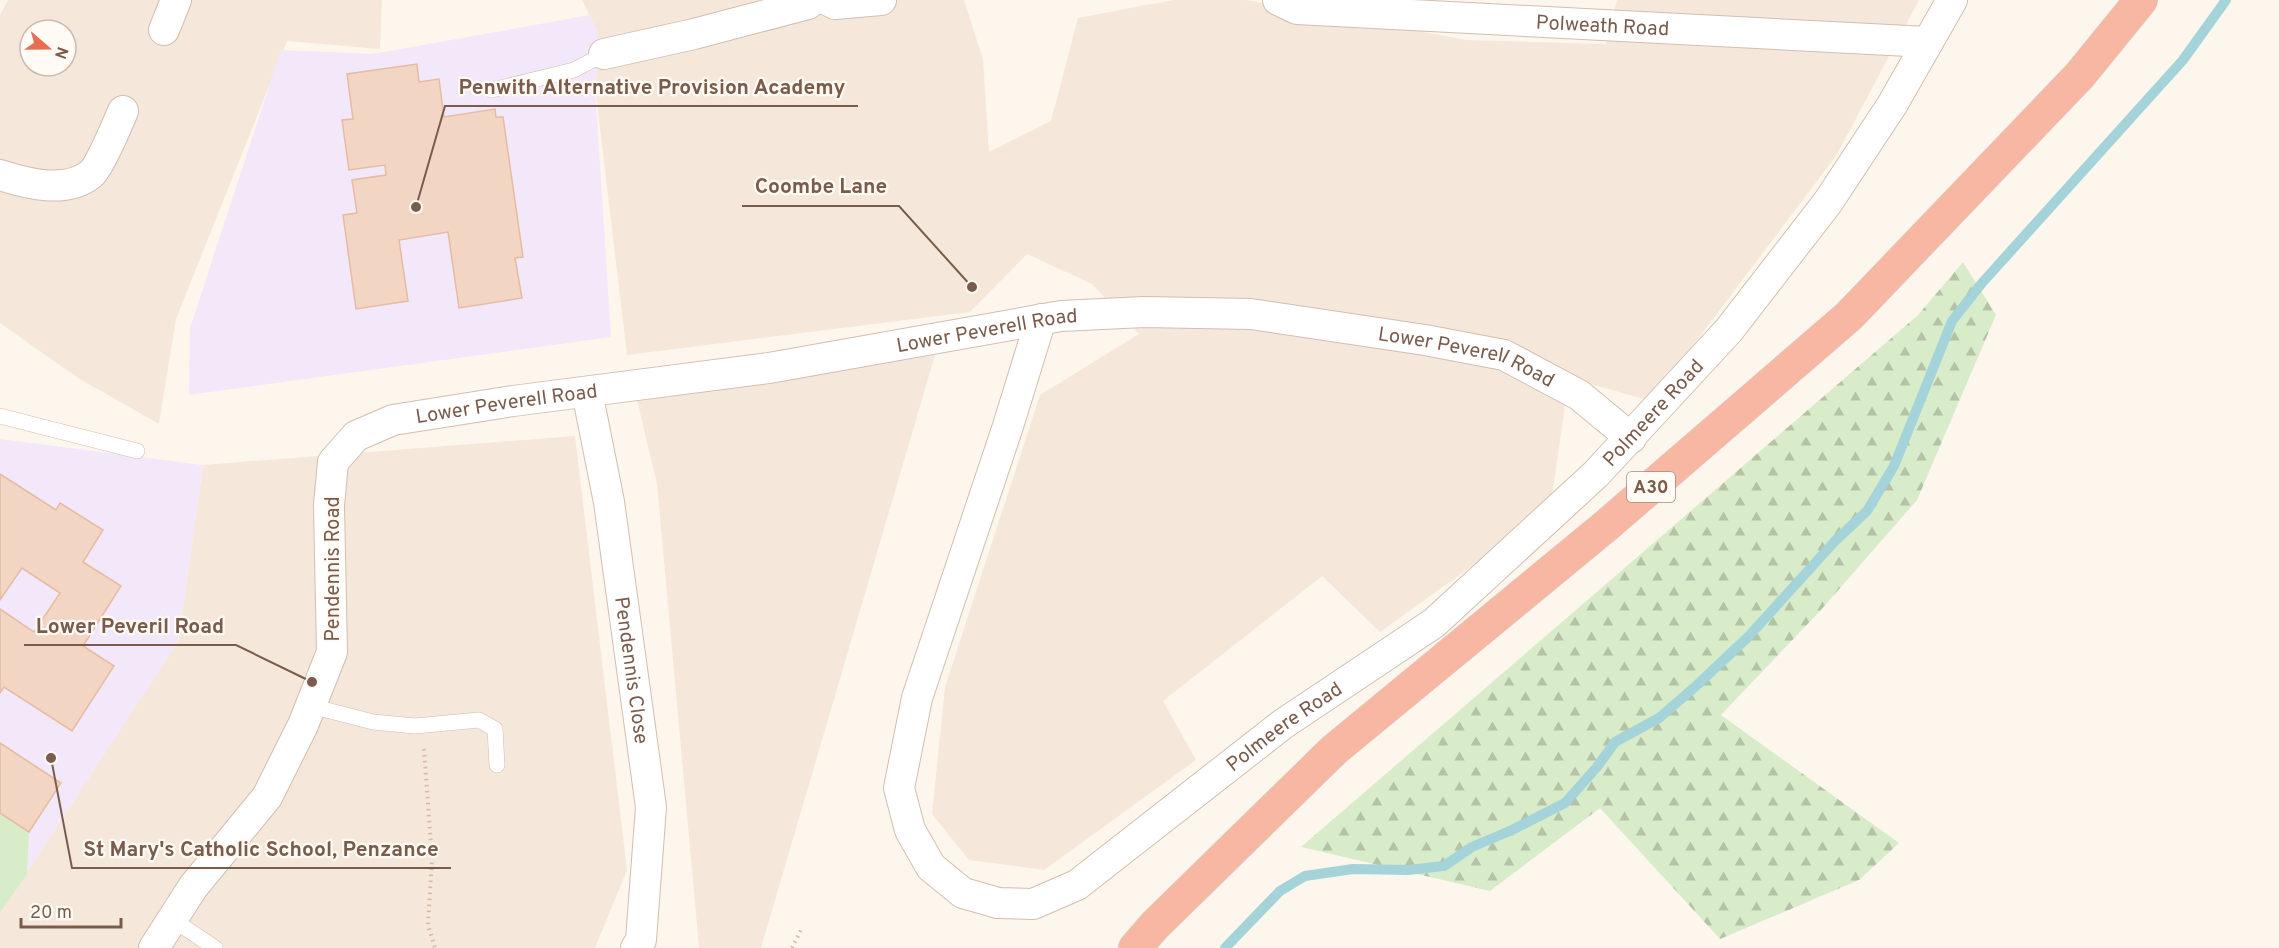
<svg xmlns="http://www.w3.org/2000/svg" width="2279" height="948" font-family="Overpass,sans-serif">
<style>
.residential{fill:#f5e8da;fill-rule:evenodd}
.education{fill:#f3e8fa}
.forest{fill:url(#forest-firs)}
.green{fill:#d8ecc9}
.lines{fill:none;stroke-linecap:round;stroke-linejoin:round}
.stream{stroke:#a5d3da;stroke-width:10}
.building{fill:#f3d5c3;stroke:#e6bba3;stroke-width:1.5}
.lane-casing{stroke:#d1beb0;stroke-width:16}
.street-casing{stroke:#d1beb0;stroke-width:32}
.highway-casing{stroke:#dad1cd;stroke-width:34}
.path{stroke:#d9b8a5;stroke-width:4;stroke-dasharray:1.5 4.5;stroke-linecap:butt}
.lane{stroke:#fff;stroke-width:15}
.street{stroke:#fff;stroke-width:30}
.highway{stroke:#f7b7a3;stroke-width:33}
.labels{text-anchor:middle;stroke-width:4.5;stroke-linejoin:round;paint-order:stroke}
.shield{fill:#fffaf3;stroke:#a28b7f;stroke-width:1.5}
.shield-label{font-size:18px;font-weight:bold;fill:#7a5c4d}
.street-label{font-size:20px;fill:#7a5c4d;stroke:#fffaf3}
.leader{fill:none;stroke:#7a5c4d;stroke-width:2}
.callout-dot{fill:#7a5c4d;stroke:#fffaf3;stroke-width:2}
.callout-label{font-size:21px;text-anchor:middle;font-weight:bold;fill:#7a5c4d;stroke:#fffaf3;stroke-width:4.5;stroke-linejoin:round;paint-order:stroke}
</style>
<defs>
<pattern id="forest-firs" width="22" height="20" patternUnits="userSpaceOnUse" patternTransform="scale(1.5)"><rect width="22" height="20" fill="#d8ecc9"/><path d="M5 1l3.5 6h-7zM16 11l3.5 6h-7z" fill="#b4c2a5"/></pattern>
</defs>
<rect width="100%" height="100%" fill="#fdf6ec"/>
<g class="residential">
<path d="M8 0H382L380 49 287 41 176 319 159 424 78 378 0 323V15ZM30 30H66V66H30Z"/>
<path d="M582 0H964L983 59 989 152 1051 121 1078 18 1173 0H1246L1466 40 1606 44 1617 0H1919L1836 156 1651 401 1569 378 1550 510 1380 632 1322 576 1163 701 1196 760 1044 870 969 860 932 814 945 687 1040 395 1139 334 1092 284 1027 254 970 312 627 355 595 86 601 40Z"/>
<path d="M935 355 761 948H699L657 484 635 392Z"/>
<path d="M575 436 627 870 595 948H0V913L178 642 203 465Z"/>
</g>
<g class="education">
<path d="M590 15 601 40 595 86 611 337 189 395 190 328 281 50 373 54Z"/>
<path d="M0 439 203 465 178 642 0 913Z"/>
</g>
<path class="forest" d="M1963 262 1996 315 1917 500 1820 611 1721 715 1899 843 1859 880 1720 939 1600 808 1490 891 1301 847 1918 315Z"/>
<path class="green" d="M0 813 29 832 27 874 0 913Z"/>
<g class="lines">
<path class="stream" d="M1225 948 1280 891 1305 876 1353 869 1408 870 1444 866 1472 847 1512 830 1565 803 1597 767 1615 742 1659 718 1696 686 1748 637 1835 541 1867 511 1894 466 1952 321 1982 283 2183 60 2226 0"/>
</g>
<g class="building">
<path d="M417 64 419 82 439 79 444 117 495 109 496 117H503L523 257 515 258 522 298 459 308 448 232 399 240 408 301 356 309 343 215 357 213 352 180 386 175 385 165 349 170 342 120 353 119 347 74Z"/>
<path d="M0 474 56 510 60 503 103 530 83 562 121 586 83 646 114 666 72 731 4 687 0 693V609L34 632 60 593 22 568 0 600Z"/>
<path d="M0 743 61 783 29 832 0 813Z"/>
</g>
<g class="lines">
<g class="lane-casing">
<g id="lane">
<path d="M492 90 574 70 604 54"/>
<path d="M0 416 137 451"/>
<path d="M311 706 373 722 415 726 479 720 495 729 497 765"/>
<path d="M172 919 215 948"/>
</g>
</g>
<g class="street-casing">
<g id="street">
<path d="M827 0 835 4 881 0"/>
<path id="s1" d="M1278 0 1297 9 1928 42"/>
<path d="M164 30 176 0"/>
<path d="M604 54 694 34 808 4 813 0"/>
<path d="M0 175C28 184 66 194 91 174 99 168 118 123 123 111"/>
<path id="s2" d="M1041 319 1008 426 917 698 899 788 910 830 931 867 963 893 998 903 1033 904 1077 885 1283 724 1434 623 1596 474 1729 330 1828 202 1892 105 1952 0"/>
<path id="s3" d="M587 392 609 502 651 807 641 940 636 948"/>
<path id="s4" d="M154 948 193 887 267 797 303 725 332 652 329 505 333 462 356 436 393 420 513 401 769 368 1061 316 1144 312 1251 314 1425 340 1504 355 1579 395 1631 438"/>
</g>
</g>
<g class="highway-casing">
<path id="highway" d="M1135 948 1155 925 1334 750 1607 525 1849 316 2080 75 2141 0"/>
</g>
<g class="path">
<path d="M424 749 432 859 428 925 435 948"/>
<path d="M792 948 802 928"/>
</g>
<use href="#lane" class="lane"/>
<use href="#street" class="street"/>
<use href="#highway" class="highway"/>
</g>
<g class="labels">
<rect class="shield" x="1627" y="472" width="48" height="30" rx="4.5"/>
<g class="shield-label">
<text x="1651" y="493">A30</text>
</g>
<g class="street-label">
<text dy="7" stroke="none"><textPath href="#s1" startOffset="327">Polweath Road</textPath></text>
<text dy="7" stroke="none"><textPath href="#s4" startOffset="1214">Lower Peverell Road</textPath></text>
<text dy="7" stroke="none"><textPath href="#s4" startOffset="1700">Lower Peverell Road</textPath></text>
<text dy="7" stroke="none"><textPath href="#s4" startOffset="728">Lower Peverell Road</textPath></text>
<text dy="7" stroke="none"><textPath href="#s2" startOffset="1484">Polmeere Road</textPath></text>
<text transform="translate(332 569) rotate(-90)" y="7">Pendennis Road</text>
<text dy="7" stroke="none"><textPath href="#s3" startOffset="282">Pendennis Close</textPath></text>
<text dy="7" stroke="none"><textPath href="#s2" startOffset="998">Polmeere Road</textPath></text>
</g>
</g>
<path class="leader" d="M416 207L445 106H858M972 287L899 206H742M312 682L236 645H24M51 758L72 868H451"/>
<g class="callout-dot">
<circle cx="416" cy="207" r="6"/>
<circle cx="972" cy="287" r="6"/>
<circle cx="312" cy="682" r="6"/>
<circle cx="51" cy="758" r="6"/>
</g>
<g class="callout-label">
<text x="652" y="94">Penwith Alternative Provision Academy</text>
<text x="821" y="193">Coombe Lane</text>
<text x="130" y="633">Lower Peveril Road</text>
<text x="261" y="856">St Mary's Catholic School, Penzance</text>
</g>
<g transform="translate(48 48) rotate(110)"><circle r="28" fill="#fffaf3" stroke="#cabbb1" stroke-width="1.5"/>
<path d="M0-4.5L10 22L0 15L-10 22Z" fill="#e76f51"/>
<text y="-9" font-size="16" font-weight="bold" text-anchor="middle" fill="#7a5c4d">N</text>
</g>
<path d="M21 918v9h100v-9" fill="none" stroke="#7a5c4d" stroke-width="3"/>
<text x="30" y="918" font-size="18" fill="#7a5c4d" stroke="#fffaf3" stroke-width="4.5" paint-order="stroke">20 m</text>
</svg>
